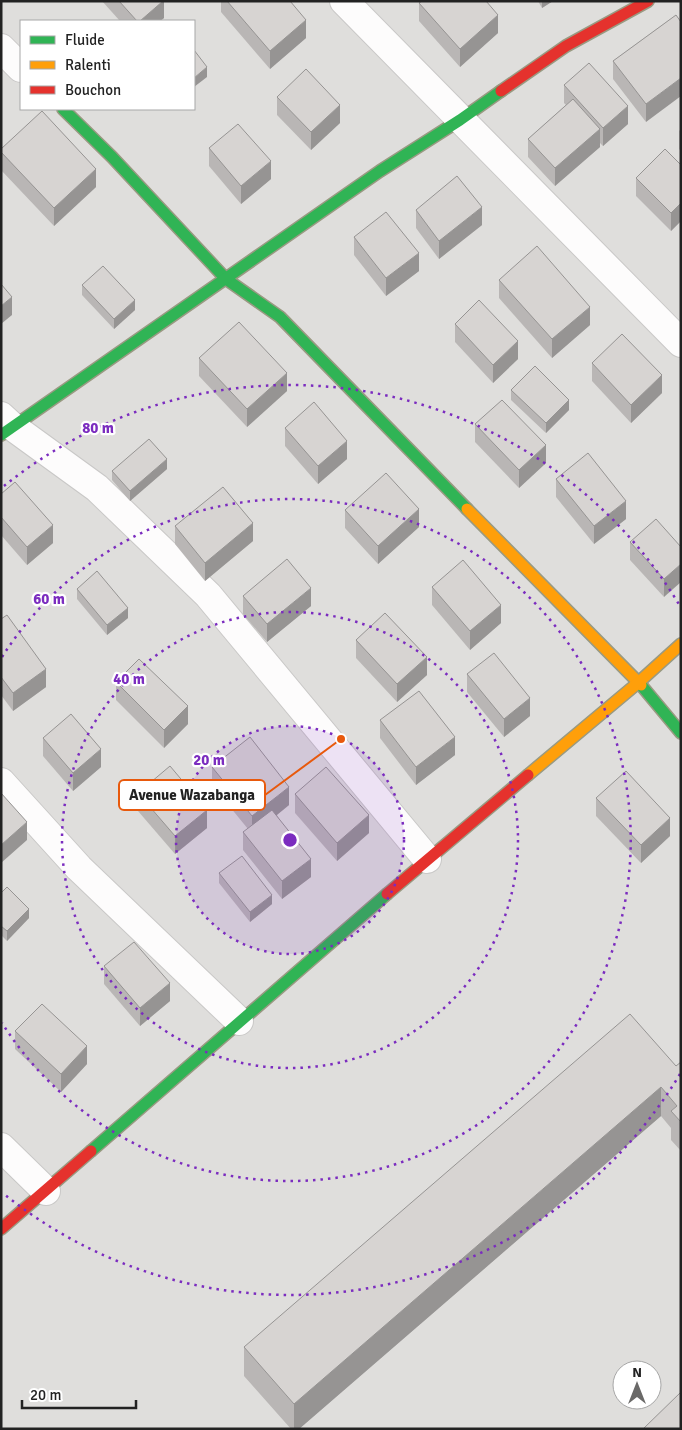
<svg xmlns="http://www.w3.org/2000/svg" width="682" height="1430" font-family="Signika,sans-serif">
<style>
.residential{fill:#dfdedc;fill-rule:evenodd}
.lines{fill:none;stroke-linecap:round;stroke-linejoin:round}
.street-casing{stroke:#c9c8c7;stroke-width:30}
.fast-casing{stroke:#999a82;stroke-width:14}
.slow-casing{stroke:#999a82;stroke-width:14}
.jam-casing{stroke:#999a82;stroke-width:14}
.street{stroke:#fdfcfc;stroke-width:28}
.fast{stroke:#30b455;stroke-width:11}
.slow{stroke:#ff9f0a;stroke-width:11}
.jam{stroke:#e5322d;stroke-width:11}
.wall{fill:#b9b6b5}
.shaded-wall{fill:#969493}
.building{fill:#d7d4d2;stroke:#969493}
.ring{fill:none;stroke:#7b2cbf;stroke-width:2.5;stroke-dasharray:2.5 5}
.centre{fill:#7b2cbf;stroke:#fff;stroke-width:2.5}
.ring-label{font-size:15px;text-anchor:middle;font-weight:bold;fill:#7b2cbf;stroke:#fff;stroke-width:4.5;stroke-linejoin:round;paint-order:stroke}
.leader{fill:none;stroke:#e8590c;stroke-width:2}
.callout-dot{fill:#e8590c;stroke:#fff;stroke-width:2}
.callout{fill:#fff;stroke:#e8590c;stroke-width:2}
.callout-label{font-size:15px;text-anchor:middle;font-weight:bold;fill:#222}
</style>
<rect width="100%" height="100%" fill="#f0eeeb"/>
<path class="residential" d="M1 1H681V1429H1ZM21 21H194V109H21ZM622 1370H652V1400H622Z"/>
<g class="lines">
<g class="street-casing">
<g id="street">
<path d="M344 1 681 343"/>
<path d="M1 48 21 68"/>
<path d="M1 416 13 427 97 488 208 595 427 859"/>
<path d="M1 782 79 868 239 1021"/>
<path d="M1 1147 46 1191"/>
</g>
</g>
<g class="fast-casing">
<g id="fast">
<path d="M63 109 112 157 226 279 280 317 467 509"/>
<path d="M1 435 380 171 460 120 501 91"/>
<path d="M641 685 681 733"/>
<path d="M91 1151 387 894"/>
</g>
</g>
<g class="slow-casing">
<g id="slow">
<path d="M467 509 641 685"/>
<path d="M528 775 639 682 681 644"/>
</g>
</g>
<g class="jam-casing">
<g id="jam">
<path d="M501 91 566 46 648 1"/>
<path d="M387 894 528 775"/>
<path d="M1 1229 91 1151"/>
</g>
</g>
<use href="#street" class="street"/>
<use href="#fast" class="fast"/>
<use href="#slow" class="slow"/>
<use href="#jam" class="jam"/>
</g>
<g class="wall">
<path d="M102 1H164V18L160 21H120Z"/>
<path d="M221 1H290L306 38 270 69 221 12Z"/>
<path d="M538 1H553L542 8Z"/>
<path d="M419 3 498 33 460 67 419 21Z"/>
<path d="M676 15 646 122 613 79V61Z"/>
<path d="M564 85 628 124 603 146 600 143V147L555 186 528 157V139L566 105 564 103Z"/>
<path d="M277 97 340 123 311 150 277 115Z"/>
<path d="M681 129V151L679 149V131Z"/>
<path d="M209 148 271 179 241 204 209 166Z"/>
<path d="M1 149 96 187 54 226 1 170Z"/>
<path d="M681 165V221L671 231 636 196V178Z"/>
<path d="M416 210 482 225 439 259 416 228Z"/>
<path d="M354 237 419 271 386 296 354 255Z"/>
<path d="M499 280 590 325 552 358 499 298Z"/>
<path d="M82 285 135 310 114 329 82 295Z"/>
<path d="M455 324 518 359 493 383 455 342Z"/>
<path d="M199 358 287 391 247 427 199 376Z"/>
<path d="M592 363 662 393 631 423 592 381Z"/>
<path d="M511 390 569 410 546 433 511 400Z"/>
<path d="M475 424 546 463 519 488 475 442Z"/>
<path d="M285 428 347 459 318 484 285 446Z"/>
<path d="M167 469 130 501 112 480V471Z"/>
<path d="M556 479 626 519 594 544 556 497Z"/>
<path d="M1 494 53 543 27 565 1 535Z"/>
<path d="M345 510 419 527 378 564 345 528Z"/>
<path d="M175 526 253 541 205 581 175 544Z"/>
<path d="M630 542 681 547 664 597 630 560Z"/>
<path d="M432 587 501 623 470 650 432 605Z"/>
<path d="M77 589 128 618 107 635 77 599Z"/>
<path d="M243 596 311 606 267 642 243 614Z"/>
<path d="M1 619 46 687 13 711 1 695Z"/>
<path d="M356 640 427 675 397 702 356 658Z"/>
<path d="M467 674 530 716 504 737 467 692Z"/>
<path d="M116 682 188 724 164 748 116 700Z"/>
<path d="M380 720 455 755 416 785 380 738Z"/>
<path d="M43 738 101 767 73 791 43 756Z"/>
<path d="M212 767 289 805 277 815 311 877 282 899 243 850V832L248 829 212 785Z"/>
<path d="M138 793 207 828 175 854 138 811Z"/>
<path d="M295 794 369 833 337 861 295 813Z"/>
<path d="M596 798 670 836 641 863 596 816Z"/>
<path d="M219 873 272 904 250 922 219 883Z"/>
<path d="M1 893 29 918 7 941 1 935Z"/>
<path d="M104 966 170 1001 140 1026 104 984Z"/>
<path d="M15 1031 87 1064 61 1092 15 1049Z"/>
<path d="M681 1062V1151L671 1140V1128L661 1116 299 1429H291L244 1376V1347L676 1066Z"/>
</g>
<g class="shaded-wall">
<path d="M163 1H164V18L160 21H140Z"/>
<path d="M542 1H553L542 8Z"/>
<path d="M498 15V33L460 67V49Z"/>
<path d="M306 20V38L270 69V51Z"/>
<path d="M207 67V77L194 87V78Z"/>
<path d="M681 78V96L646 122V104Z"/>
<path d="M340 105V123L311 150V132Z"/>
<path d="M628 106V124L603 146V128Z"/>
<path d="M600 129V147L555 186V168Z"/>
<path d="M271 161V179L241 204V186Z"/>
<path d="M96 169V187L54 226V208Z"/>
<path d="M681 203V221L671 231V213Z"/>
<path d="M482 207V225L439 259V241Z"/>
<path d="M419 253V271L386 296V278Z"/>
<path d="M12 297V315L1 324V306Z"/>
<path d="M135 300V310L114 329V319Z"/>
<path d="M590 307V325L552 358V339Z"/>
<path d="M518 341V359L493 383V365Z"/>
<path d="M287 373V391L247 427V409Z"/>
<path d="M662 375V393L631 423V405Z"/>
<path d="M569 400V410L546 433V423Z"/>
<path d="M347 441V459L318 484V466Z"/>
<path d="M546 445V463L519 488V470Z"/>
<path d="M167 459V469L130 501V491Z"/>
<path d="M626 501V519L594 544V526Z"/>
<path d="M419 509V527L378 564V546Z"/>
<path d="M253 523V541L205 581V563Z"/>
<path d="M53 525V543L27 565V547Z"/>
<path d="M681 564V582L664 597V579Z"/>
<path d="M311 588V606L267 642V624Z"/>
<path d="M501 605V623L470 650V631Z"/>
<path d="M128 608V618L107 635V625Z"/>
<path d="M427 657V675L397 702V684Z"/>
<path d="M46 669V687L13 711V693Z"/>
<path d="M530 698V716L504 737V719Z"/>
<path d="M188 706V724L164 748V730Z"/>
<path d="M455 737V755L416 785V767Z"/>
<path d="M101 749V767L73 791V773Z"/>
<path d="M289 787V805L252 835V816Z"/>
<path d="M207 810V828L175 854V836Z"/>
<path d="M369 815V833L337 861V843Z"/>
<path d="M670 818V836L641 863V845Z"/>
<path d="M27 822V840L1 863V845Z"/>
<path d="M311 859V877L282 899V881Z"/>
<path d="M272 895V904L250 922V912Z"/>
<path d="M29 909V918L7 941V931Z"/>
<path d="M170 983V1001L140 1026V1008Z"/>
<path d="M87 1046V1064L61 1092V1074Z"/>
<path d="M661 1087V1116L299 1429H294V1404Z"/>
</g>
<g class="building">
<path d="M119 1H163L140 21H137Z"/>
<path d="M227 1H290L306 20 270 51Z"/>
<path d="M422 1H486L498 15 460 49 419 3Z"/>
<path d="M676 15 681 22V78L646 104 613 61Z"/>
<path d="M194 50 207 67 194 78Z"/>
<path d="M589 63 628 106 603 128 564 85Z"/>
<path d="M306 69 340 105 311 132 277 97Z"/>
<path d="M573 99 600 129 555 168 528 139Z"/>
<path d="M42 111 96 169 54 208 1 152V149Z"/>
<path d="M238 124 271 161 241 186 209 148Z"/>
<path d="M665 149 681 165V203L671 213 636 178Z"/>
<path d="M457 176 482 207 439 241 416 210Z"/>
<path d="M386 212 419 253 386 278 354 237Z"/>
<path d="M537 246 590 307 552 339 499 280Z"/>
<path d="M103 266 135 300 114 319 82 285Z"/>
<path d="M1 284 12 297 1 306Z"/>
<path d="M479 300 518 341 493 365 455 324Z"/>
<path d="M239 322 287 373 247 409 199 358Z"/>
<path d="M622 334 662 375 631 405 592 363Z"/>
<path d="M535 366 569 400 546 423 511 390Z"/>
<path d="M502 400 546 445 519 470 475 424Z"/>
<path d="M314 402 347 441 318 466 285 428Z"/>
<path d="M149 439 167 459 130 491 112 471Z"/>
<path d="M588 453 626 501 594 526 556 479Z"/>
<path d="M386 473 419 509 378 546 345 510Z"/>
<path d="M15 482 53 525 27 547 1 517V494Z"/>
<path d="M223 487 253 523 205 563 175 526Z"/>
<path d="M656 519 681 547V564L664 579 630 542Z"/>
<path d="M287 559 311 588 267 624 243 596Z"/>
<path d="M463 560 501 605 470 631 432 587Z"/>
<path d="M97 571 128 608 107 625 77 589Z"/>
<path d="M385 613 427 657 397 684 356 640Z"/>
<path d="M7 615 46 669 13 693 1 677V619Z"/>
<path d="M494 653 530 698 504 719 467 674Z"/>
<path d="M139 659 188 706 164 730 116 682Z"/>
<path d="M419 691 455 737 416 767 380 720Z"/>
<path d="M71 714 101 749 73 773 43 738Z"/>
<path d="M250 737 289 787 252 816 212 767Z"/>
<path d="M170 766 207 810 175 836 138 793Z"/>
<path d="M326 767 369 815 337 843 295 794Z"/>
<path d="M626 771 670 818 641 845 596 798Z"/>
<path d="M1 793 27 822 1 845Z"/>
<path d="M272 810 311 859 282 881 243 832Z"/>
<path d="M242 856 272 895 250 912 219 873Z"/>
<path d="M7 887 29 909 7 931 1 926V893Z"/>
<path d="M134 942 170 983 140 1008 104 966Z"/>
<path d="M42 1004 87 1046 61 1074 15 1031Z"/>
<path d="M630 1014 676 1066 681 1062V1122L671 1111 677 1106 661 1087 294 1404 244 1347Z"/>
<path d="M681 1392V1429H643Z"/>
</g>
<circle cx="290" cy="840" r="114" fill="#7b2cbf" fill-opacity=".12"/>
<g class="ring">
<circle cx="290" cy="840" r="114"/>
<circle cx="290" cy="840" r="228"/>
<path d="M2 657A341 341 0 1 1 2 1023"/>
<path d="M680 1074A455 455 0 0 1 4 1194M4 486A455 455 0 0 1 680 606"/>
</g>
<circle cx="290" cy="840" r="8" class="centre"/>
<g class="ring-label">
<text x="98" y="433">80 m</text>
<text x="49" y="604">60 m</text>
<text x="129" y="684">40 m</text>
<text x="209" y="765">20 m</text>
</g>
<path class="leader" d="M341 739L265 795"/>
<circle class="callout-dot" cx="341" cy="739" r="5"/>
<rect class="callout" x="119" y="780" width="146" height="30" rx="5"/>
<g class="callout-label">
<text x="192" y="800">Avenue Wazabanga</text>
</g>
<rect width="682" height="1430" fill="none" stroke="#222222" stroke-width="5"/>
<rect x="20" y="20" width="175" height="90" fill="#ffffff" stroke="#a7a7a7"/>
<rect x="30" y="36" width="25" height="8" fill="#30b455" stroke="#a7a7a7"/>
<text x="65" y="45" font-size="15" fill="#222222">Fluide</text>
<rect x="30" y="61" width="25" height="8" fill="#ff9f0a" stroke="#a7a7a7"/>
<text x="65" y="70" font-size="15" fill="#222222">Ralenti</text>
<rect x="30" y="86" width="25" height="8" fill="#e5322d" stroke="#a7a7a7"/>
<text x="65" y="95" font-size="15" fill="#222222">Bouchon</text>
<g transform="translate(637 1385)"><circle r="24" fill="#ffffff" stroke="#a7a7a7"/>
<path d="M0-4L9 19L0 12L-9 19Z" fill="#6a6968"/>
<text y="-8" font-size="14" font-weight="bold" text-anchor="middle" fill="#222222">N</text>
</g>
<path d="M22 1400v8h114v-8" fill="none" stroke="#222222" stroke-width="2.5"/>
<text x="30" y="1400" font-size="15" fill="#222222" stroke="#ffffff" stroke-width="4" paint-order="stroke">20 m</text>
</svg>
